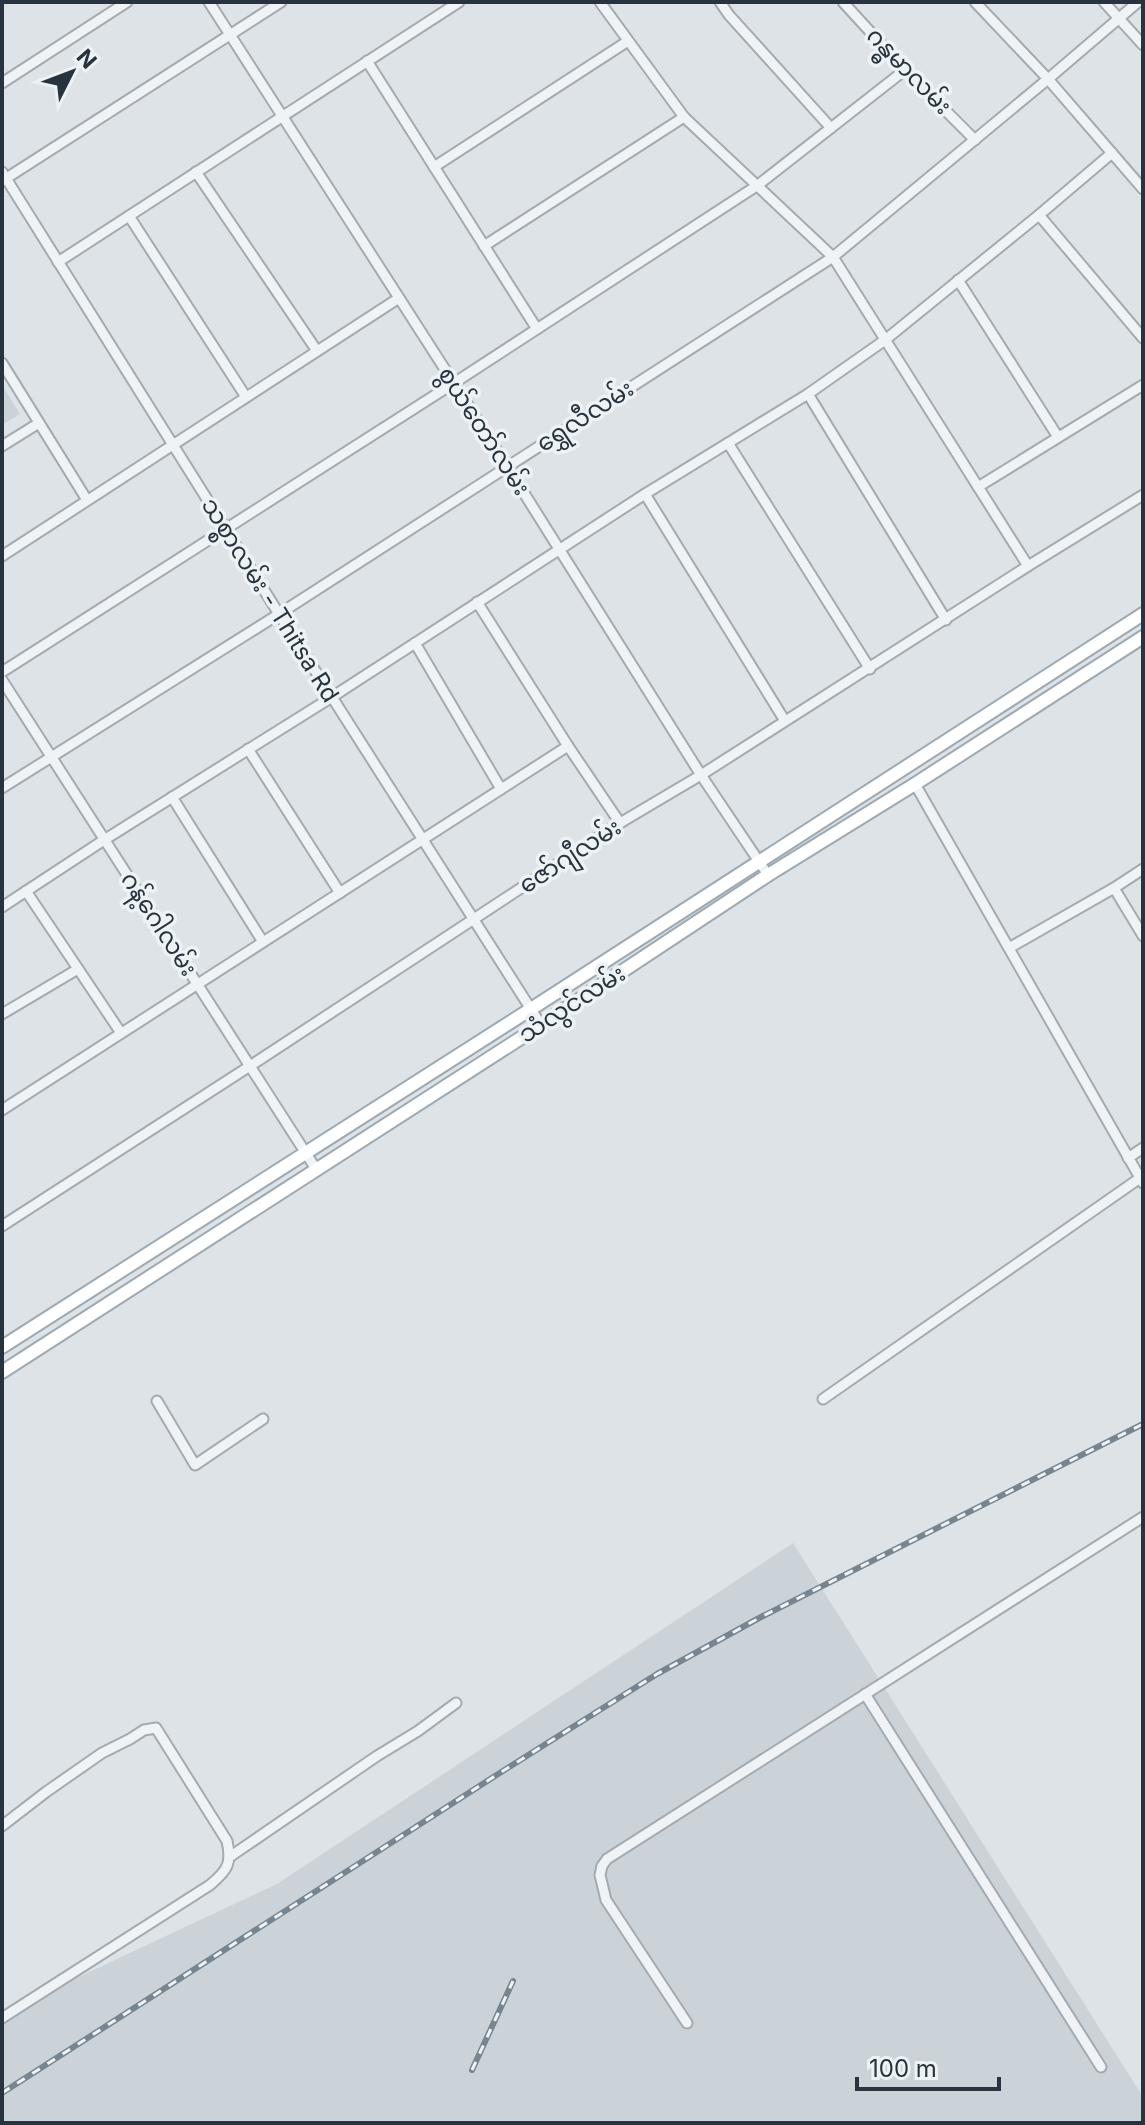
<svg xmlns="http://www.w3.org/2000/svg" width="1145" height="2125" font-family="Inter,'Noto Sans Myanmar',sans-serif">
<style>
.built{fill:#cbd3d9}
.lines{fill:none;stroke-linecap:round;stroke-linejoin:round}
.minor-casing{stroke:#a3abb1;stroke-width:13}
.major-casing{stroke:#9da9b3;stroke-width:16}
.minor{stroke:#f0f3f6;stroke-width:9}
.major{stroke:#fff;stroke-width:12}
.rail-casing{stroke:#778591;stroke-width:6}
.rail{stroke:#edf2f5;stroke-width:3;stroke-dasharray:9;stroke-linecap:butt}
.labels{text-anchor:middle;stroke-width:7;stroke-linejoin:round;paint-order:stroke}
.street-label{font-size:24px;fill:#27333e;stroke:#edf2f5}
</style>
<rect width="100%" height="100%" fill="#dde3e7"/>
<g class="built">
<path d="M2 385 20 414 2 425Z"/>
<path d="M793 1543 1143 2097V2123H2V2013L277 1884Z"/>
</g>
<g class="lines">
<g class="minor-casing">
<g id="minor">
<path d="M209 2 507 466 701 775 768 875"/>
<path d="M600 2 684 117 833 257 1028 566"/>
<path d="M720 2 729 15 831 128"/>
<path d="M843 2 905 70 975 140"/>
<path d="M975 2 1048 79 1143 189"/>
<path d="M1104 2 1143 45"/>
<path d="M367 61 537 329"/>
<path d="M2 83 127 2"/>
<path d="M434 167 628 41"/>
<path d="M2 172 279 614 541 1025"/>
<path d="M196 172 317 351"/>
<path d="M2 181 281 2"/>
<path d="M1039 215 1143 338"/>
<path d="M129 216 246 397"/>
<path d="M484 246 684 117"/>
<path d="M58 262 459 2"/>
<path d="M958 280 1058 437"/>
<path d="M2 363 87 500"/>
<path d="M808 394 946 620"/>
<path d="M728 443 870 669"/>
<path d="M2 446 39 423"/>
<path d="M978 487 1143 385"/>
<path d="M645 494 785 721"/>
<path d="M2 556 399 298"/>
<path d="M477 602 568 746 620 823"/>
<path d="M415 643 501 789"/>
<path d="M2 672 454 383 758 185 905 70"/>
<path d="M2 680 316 1169"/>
<path d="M248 749 340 893"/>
<path d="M915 784 1143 1183"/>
<path d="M2 788 279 614 833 257 1048 79 1138 2"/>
<path d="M172 797 263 942"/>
<path d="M1114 888 1143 936"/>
<path d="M26 891 121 1033"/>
<path d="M2 907 104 840 332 697 645 494 808 394 885 340 1039 215 1112 153"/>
<path d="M1009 948 1114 888 1143 869"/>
<path d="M2 1014 78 969"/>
<path d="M2 1110 568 746"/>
<path d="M1128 1158 1143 1148"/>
<path d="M2 1226 250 1066 620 823 701 775 1028 566 1143 495"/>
<path d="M823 1399 1140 1178"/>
<path d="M157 1401 195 1465 263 1419"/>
<path d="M865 1694 1101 2067"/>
<path d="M2 1826 46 1792 102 1753 130 1739 144 1730 156 1728 227 1841C232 1863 228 1870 210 1885L2 2018"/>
<path d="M231 1856 377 1756 418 1731 456 1703"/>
<path d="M687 2023 606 1900 600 1875 602 1866 607 1859 1143 1517"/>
</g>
</g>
<g class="major-casing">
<g id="major">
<path d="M2 1347 531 1009 1143 614"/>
<path d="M2 1372 541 1025 768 875 915 784 1143 637"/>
</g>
</g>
<use href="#minor" class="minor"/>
<use href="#major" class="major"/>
<g class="rail-casing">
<g id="rail">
<path d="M472 2070 513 1981"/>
<path d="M2 2093 495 1776 657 1674 761 1617 1143 1424"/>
</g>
</g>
<use href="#rail" class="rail"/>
</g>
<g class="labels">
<g class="street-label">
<text transform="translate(909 71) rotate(46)" y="8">ဂန္ဓမာလမ်း</text>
<text transform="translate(585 416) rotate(-33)" y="8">ရွှေလီလမ်း</text>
<text transform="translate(484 431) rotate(57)" y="8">စွယ်တော်လမ်း</text>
<text transform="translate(270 600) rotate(58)" y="8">သစ္စာလမ်း - Thitsa Rd</text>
<text transform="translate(570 856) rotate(-33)" y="8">ဇော်ဂျီလမ်း</text>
<text transform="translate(159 924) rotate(57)" y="8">ဂန့်ဂေါလမ်း</text>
<text transform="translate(572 1004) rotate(-33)" y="8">သံလွင်လမ်း</text>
</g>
</g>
<rect width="1145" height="2125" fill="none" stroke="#27333e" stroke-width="8"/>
<g transform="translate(72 72) rotate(48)" stroke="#edf2f5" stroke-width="6" paint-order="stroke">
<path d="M0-6L14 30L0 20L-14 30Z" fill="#27333e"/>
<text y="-12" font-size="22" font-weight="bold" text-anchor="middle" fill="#27333e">N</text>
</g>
<path d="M857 2077v12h142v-12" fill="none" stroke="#27333e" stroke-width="4"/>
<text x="869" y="2077" font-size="24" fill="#27333e" stroke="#edf2f5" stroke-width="6" paint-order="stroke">100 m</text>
</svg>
